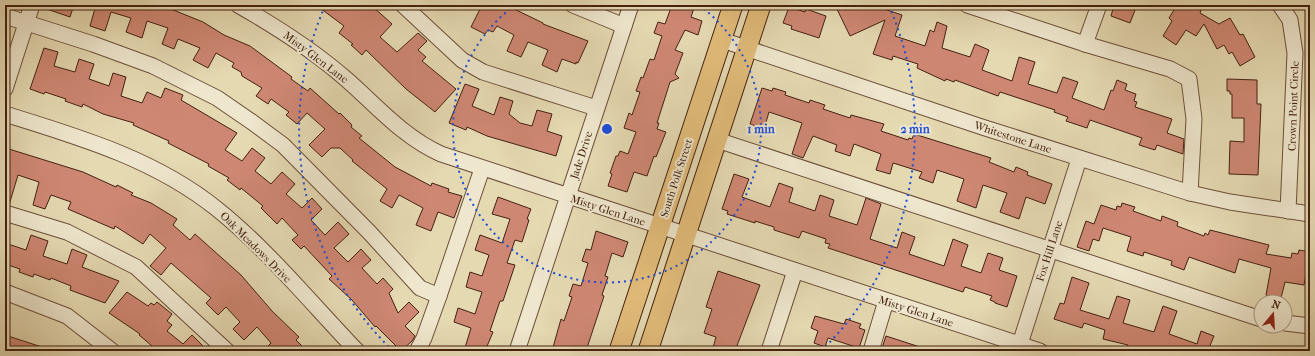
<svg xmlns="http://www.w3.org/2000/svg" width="1315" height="356" font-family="'IM FELL French Canon',serif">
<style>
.building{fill:#ce8773;stroke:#442111}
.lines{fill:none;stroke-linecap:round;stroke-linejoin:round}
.minor-casing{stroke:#6c4f39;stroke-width:17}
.major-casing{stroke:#442111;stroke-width:21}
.minor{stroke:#eee6cd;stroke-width:15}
.major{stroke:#e2bc79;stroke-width:19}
.ring{fill:none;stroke:#1d4ed8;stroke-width:2;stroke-dasharray:2 4}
.labels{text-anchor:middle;stroke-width:4;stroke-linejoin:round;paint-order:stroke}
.street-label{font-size:11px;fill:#442111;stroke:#eee6cd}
.centre{fill:#1d4ed8;stroke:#eee6cd;stroke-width:2}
.ring-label{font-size:12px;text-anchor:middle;font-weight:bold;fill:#1d4ed8;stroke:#eee6cd;stroke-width:4;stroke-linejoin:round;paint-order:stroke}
</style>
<rect width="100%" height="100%" fill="#e5d9b2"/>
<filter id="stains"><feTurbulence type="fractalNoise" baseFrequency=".005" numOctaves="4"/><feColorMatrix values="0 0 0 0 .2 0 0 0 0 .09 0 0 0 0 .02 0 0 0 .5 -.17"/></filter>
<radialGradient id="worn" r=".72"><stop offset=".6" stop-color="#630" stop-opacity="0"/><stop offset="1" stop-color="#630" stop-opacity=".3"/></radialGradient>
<g class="building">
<path d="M41 5H74L70 17 41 7Z"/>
<path d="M96 5H161L203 22 224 35 250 46 292 77 291 79 308 91 310 88 339 114 340 113 352 125 351 127 362 136 359 138 395 167 431 186 432 183 449 189 448 192 462 196 454 218 438 212 431 231 416 225 423 208 399 195 392 208 380 201 387 189 352 161 353 160 340 148H331L322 157 309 145 325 129 307 113 297 124 286 115 289 112 271 99 268 104 256 96 262 88 242 76 241 72 232 67 234 63 216 53 208 68 193 60 200 48 178 39 174 49 162 44 168 28 147 21 142 38 126 32 131 18 111 12 105 31 90 26Z"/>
<path d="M316 5H371L392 24 380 37 397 52 418 33 427 41 418 50 426 57 422 61 456 89 435 112 406 89 366 50 362 55 351 45 353 44 339 33 344 26Z"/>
<path d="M482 5H506L543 23V24L588 41 578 63 576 62V64L562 59 557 72 542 65 548 50 528 42 521 57 507 51 514 35 497 26 493 32 488 30 485 34 471 27Z"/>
<path d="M672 5H695L691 17 702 21 698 35 685 30 675 50 683 53 675 74 679 78 670 82 657 123H659L657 129 666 132 656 157 654 156 647 176 634 172 627 192 608 186 612 174 610 173 616 156H618L620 151 628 154 636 132 624 128 629 113 632 115 640 92 636 91 641 77 643 78 650 59 654 60 662 36 654 33 658 22 665 24Z"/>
<path d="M835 5H882L881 8 902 15 895 36 925 46 930 30 934 32 937 22 947 26 942 48 970 57 975 44 989 50 982 70 1012 81 1019 57 1035 62 1028 84 1057 93 1063 77 1078 82 1072 98 1104 110 1111 90 1113 91 1117 80 1127 84 1125 90 1136 94 1134 101 1137 102 1135 107 1172 119 1167 133 1184 139 1183 154 1157 145 1155 150 1139 145 1142 138 1090 120 1087 128 1066 121 1068 117 1054 112 1055 110 1000 92 998 96 955 80 954 82 946 79 945 81 917 68 918 64 893 56 892 60 873 54 885 20 850 36Z"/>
<path d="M1114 5H1137L1130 23 1111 16Z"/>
<path d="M1177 5H1192L1201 10 1200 13 1219 24 1230 18 1240 35 1243 34 1255 57 1240 66 1232 52 1229 54 1224 45 1217 49 1204 24 1196 36 1186 30 1176 45 1163 36 1172 21 1169 18Z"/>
<path d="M789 7 805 12 806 9 826 16 819 38 791 29 792 26 783 23Z"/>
<path d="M44 48 58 52 54 66 75 72 79 59 94 64 89 79 109 86 113 73 126 77 121 96 142 103 147 92 161 98 165 88 183 95 181 100 237 133 225 150 242 161 252 148 265 158 255 171 271 184 282 172 295 184 286 194 302 208 312 198 322 209 311 220 325 235 338 222 349 234 334 248 348 262 361 249 371 260 362 268 377 284 383 278 393 289 389 293 398 313 409 302 419 312 405 326 415 336 412 341 401 351 376 326 375 327 352 300 329 279 332 276 304 246 301 249 292 240 298 235 282 218 277 224 261 208 263 206 241 188 240 190 227 180 229 178 208 166 209 164 168 143 169 141 133 125 134 123 103 114 83 104 82 107 65 101 66 99 45 92 44 94 30 89Z"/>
<path d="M1227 79 1257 80V104H1261L1258 175 1229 174 1230 141 1244 142V118H1232V94H1230V91H1227Z"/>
<path d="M465 84 479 89 472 106 494 115 500 97 513 101 509 114 520 123 532 126 537 110 552 114 547 131 562 136 556 156 487 136 467 127 466 130 449 123Z"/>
<path d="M762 88 772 91 773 88 786 92 785 95 809 103 810 100 825 105 823 109 850 118 851 115 884 124 881 131 908 140 909 138 912 139 914 134 991 158 989 162 1014 172 1016 167 1028 172 1027 175 1052 184 1045 204 1026 197 1019 219 1000 212 1007 193 983 185 976 208 957 201 964 179 937 170 933 183 919 178 922 172 893 163 890 174 876 170 881 154 854 144 850 156 835 151 837 145 813 136 803 158 792 154 802 123 769 112 764 129 750 124Z"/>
<path d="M9 149 83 172 116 187 117 185 133 193 131 195 151 203 177 219 173 225 190 240 195 234 241 275 272 311 299 337 296 340 307 351H263L271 343 257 327 244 340 233 329 240 322 226 307 218 315 206 303 211 298 171 263 161 275 150 266 166 248 150 234 143 244 115 226 114 229 68 209 71 202 51 195 45 209 33 205 39 182 18 175 9 205 5 204V161Z"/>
<path d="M734 174 749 179 742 197 770 207 779 183 793 188 789 202 815 211 820 195 834 200 829 216 857 225 866 198 881 204 870 239 897 248 902 232 915 237 909 254 944 266 953 239 968 245 961 266 981 273 988 253 1003 258 999 270 1017 276 1007 307 995 303V302L990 300 992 296 965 287 963 292 828 248 830 244 825 243 826 239 802 231 799 238 774 230V227L755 221V223L727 214 728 211 722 209Z"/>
<path d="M498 197 531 209 527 219 529 220 522 242 515 240 507 263 515 265 503 301H500L490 331 493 332 485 351H464L471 328 454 322 458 308 475 314 482 292 466 287 470 272 482 276 489 255 475 250 480 235 502 243 510 219 492 214Z"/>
<path d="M1122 203 1135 207 1133 211 1161 221 1162 216 1178 222 1177 226 1204 236 1205 233 1208 235 1210 230 1269 245 1266 254 1291 258 1292 253 1298 254 1299 250 1310 252 1304 285 1285 282 1280 302H1267L1268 296 1266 295 1271 268 1239 259 1235 273 1189 257 1184 270 1171 265 1172 261 1144 252 1143 256 1127 251 1131 237 1103 228 1099 241 1093 239 1089 251 1077 247 1086 221 1094 224 1101 205 1116 210 1117 206 1121 207Z"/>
<path d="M596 231 628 242 623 257 612 253 605 276 608 277 602 295 604 296 586 351H552L561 319 564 321 572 297 569 296 573 284 581 286 588 263 582 261 586 249 591 250Z"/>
<path d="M31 235 48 241 43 256 67 264 72 249 87 255 82 267 119 281 105 303 70 290 71 286 51 278 50 280 34 274 33 277 19 272 20 269 5 264V243L26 250Z"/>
<path d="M718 271 760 285 735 351H712L716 337 704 333 712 309 706 307Z"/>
<path d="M1072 277 1089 283 1080 310 1109 319 1117 296 1130 300 1123 323 1154 332 1163 306 1177 311 1169 334 1197 344 1201 331 1214 336 1209 348 1212 349V351H1140L1127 347 1128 345 1103 339 1105 330 1084 323 1082 328 1054 319 1060 303 1064 304Z"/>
<path d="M127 292 148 306 151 303 154 305 157 302 172 314 167 321 172 325 167 331 183 344 192 335 208 351H158L139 335 140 334 109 313Z"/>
<path d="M815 316 844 324 846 319 861 324 859 328 865 330 859 348 828 338 825 347 814 343 818 331 811 328Z"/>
<path d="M5 335 48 349V351H5Z"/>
<path d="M886 336 926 349V351H881Z"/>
</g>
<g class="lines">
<g class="minor-casing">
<g id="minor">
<path d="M238 5C275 26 313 50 346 79 377 106 403 137 441 154L1040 351"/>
<path d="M403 5 462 60 483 72 596 108"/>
<path d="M573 5 624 26"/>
<path d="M967 5 1085 44 1170 69 1189 79 1194 119 1190 193"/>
<path d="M1280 5 1290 20 1295 53 1288 211"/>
<path d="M5 16 93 44 153 66 217 98 252 122 283 145 370 233 420 288 439 296"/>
<path d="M722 40 982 127 1190 193 1230 202 1310 214"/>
<path d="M1085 44 1099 5"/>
<path d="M5 89 32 5"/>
<path d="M5 114C79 137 155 159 217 209 267 249 312 304 357 351"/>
<path d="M717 140 1261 319"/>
<path d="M5 213 67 232 136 267 227 351"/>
<path d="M5 292 67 316 112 351"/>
<path d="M1285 323 1310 326"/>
<path d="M1020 344 1079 159"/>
<path d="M417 351 424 338 439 296 482 169"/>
<path d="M517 351 631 5"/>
<path d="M769 351 795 271"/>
<path d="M871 351 886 301"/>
</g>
</g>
<g class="major-casing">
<g id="major">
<path d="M619 351 733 5"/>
<path d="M648 351 761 5"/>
</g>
</g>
<use href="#minor" class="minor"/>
<use href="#major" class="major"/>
</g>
<g class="ring">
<path d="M699 5A154 154 0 1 1 515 5"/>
<path d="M393 351A308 308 0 0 1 325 6M889 6A308 308 0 0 1 821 351"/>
</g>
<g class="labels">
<g class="street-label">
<text transform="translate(316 57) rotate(37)" y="4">Misty Glen Lane</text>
<text transform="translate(1293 106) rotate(-88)" y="4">Crown Point Circle</text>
<text transform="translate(1013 137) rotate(18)" y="4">Whitestone Lane</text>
<text transform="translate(581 155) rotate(-72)" y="4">Jade Drive</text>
<text transform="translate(676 178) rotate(-72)" y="4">South Polk Street</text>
<text transform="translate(608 210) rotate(18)" y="4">Misty Glen Lane</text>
<text transform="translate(256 247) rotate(45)" y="4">Oak Meadows Drive</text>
<text transform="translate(1049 251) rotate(-72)" y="4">Fox Hill Lane</text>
<text transform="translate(916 311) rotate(18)" y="4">Misty Glen Lane</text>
</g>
</g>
<circle cx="607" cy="129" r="6" class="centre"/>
<g class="ring-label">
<text x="761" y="133">1 min</text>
<text x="915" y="133">2 min</text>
</g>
<rect width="1315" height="356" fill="none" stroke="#e5d9b2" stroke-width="20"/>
<rect x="6" y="6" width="1303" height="344" fill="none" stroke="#442111" stroke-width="2"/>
<rect x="10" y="10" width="1295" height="336" fill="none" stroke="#442111"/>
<g transform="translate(1273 314) rotate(18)"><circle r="19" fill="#eee6cd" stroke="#aa9782"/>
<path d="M0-3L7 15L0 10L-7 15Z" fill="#8f2418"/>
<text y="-6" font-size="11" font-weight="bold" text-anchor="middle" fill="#442111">N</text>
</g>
<rect width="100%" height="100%" filter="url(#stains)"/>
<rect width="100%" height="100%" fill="url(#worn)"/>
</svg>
